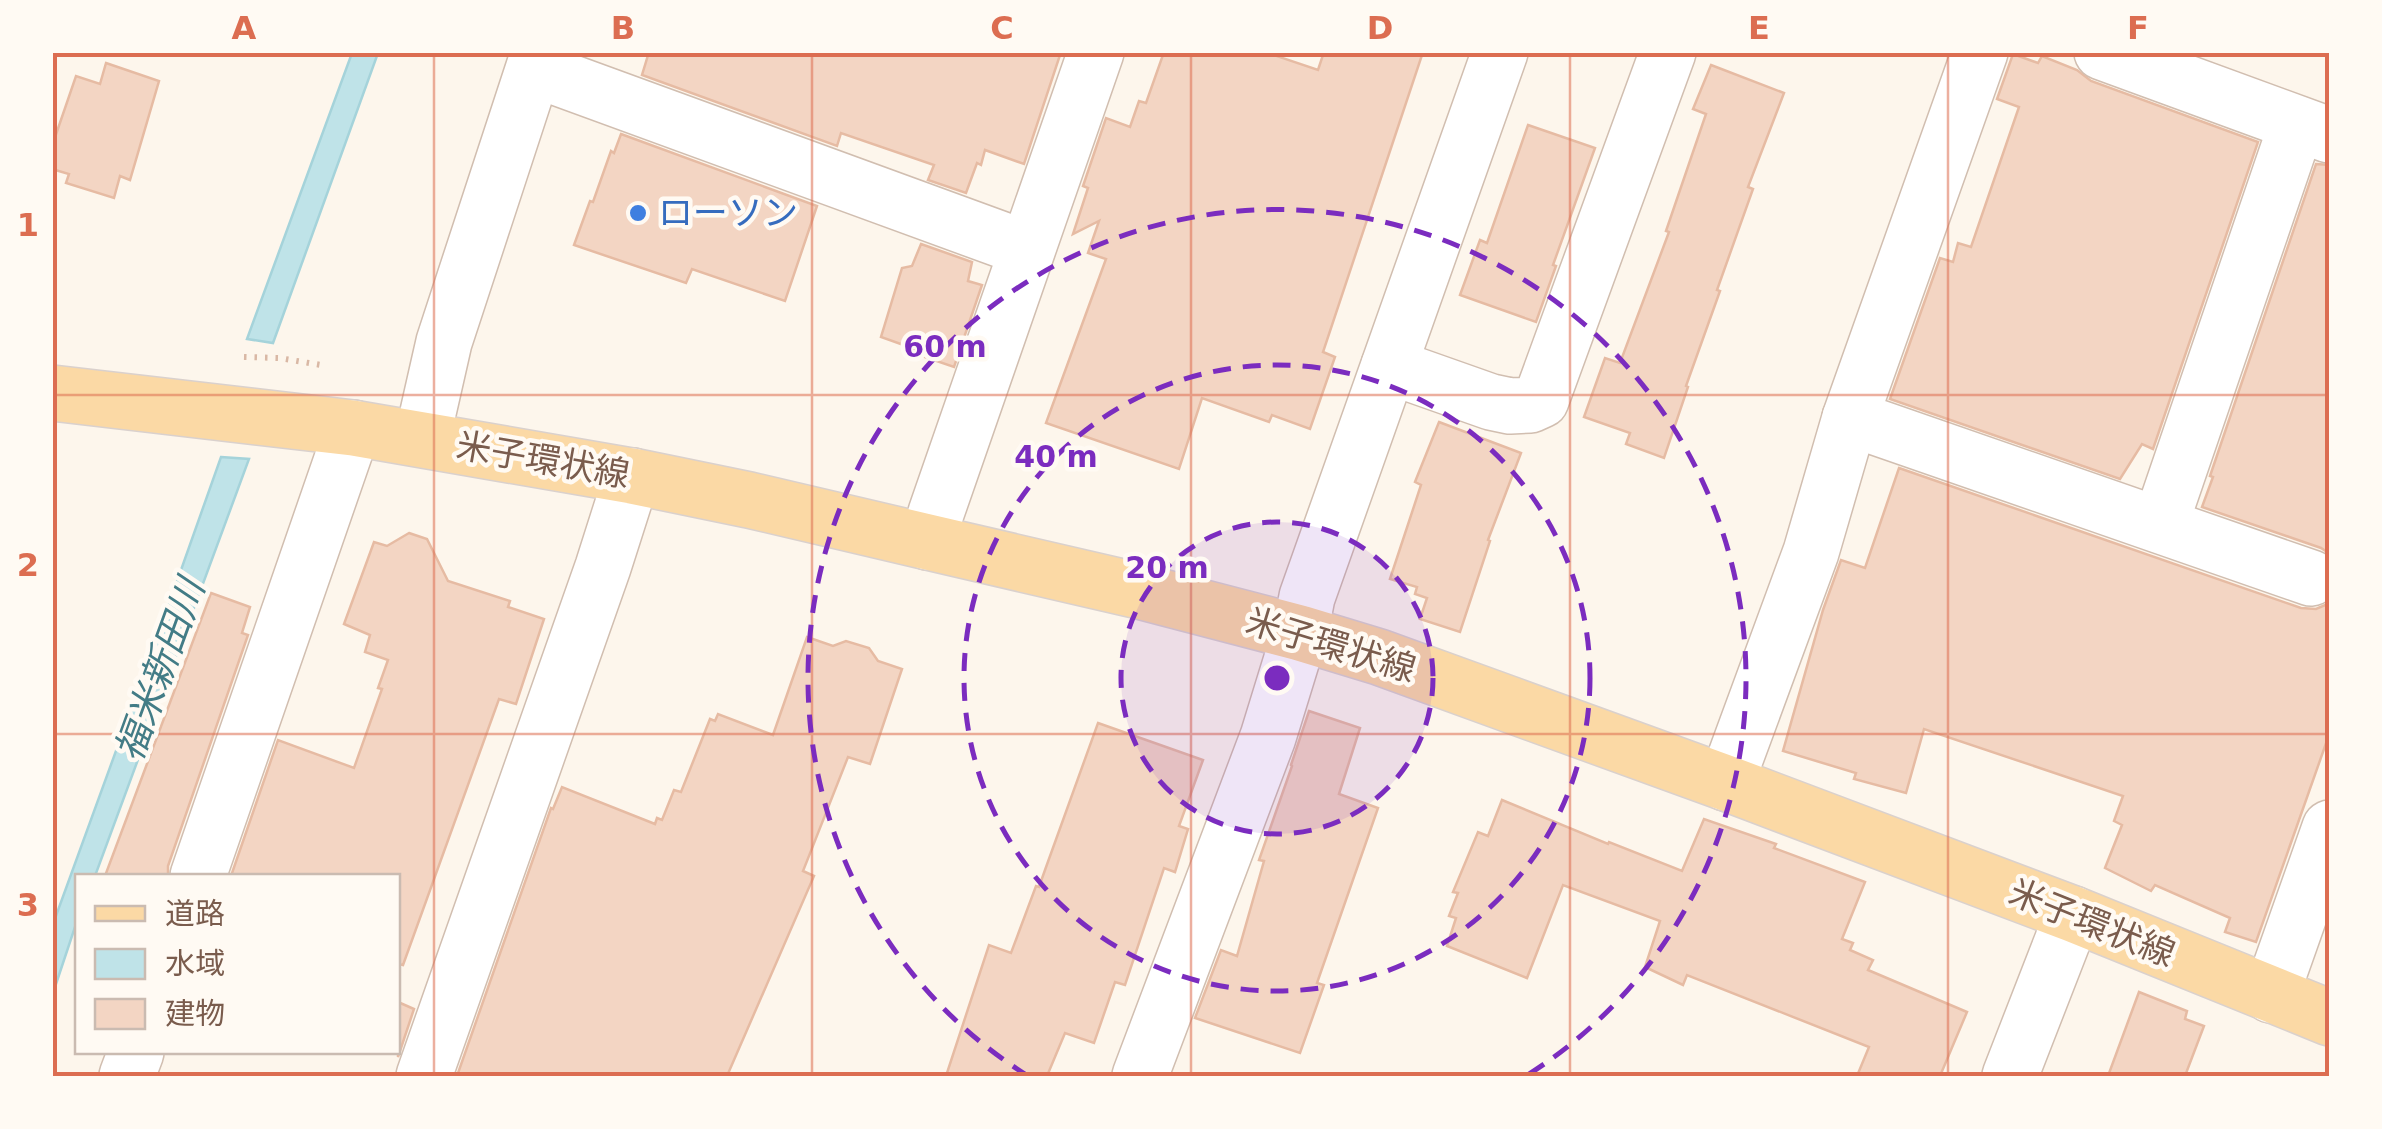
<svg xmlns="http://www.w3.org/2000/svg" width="2382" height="1129" font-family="'DejaVu Sans','Noto Sans JP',sans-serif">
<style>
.water{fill:#bfe3e8;stroke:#a5d3da;stroke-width:2.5}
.building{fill:#f3d5c3;stroke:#e6bba3;stroke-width:2.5}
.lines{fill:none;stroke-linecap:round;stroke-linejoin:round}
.minor-casing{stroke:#d1beb0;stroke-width:58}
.major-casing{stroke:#dad1cd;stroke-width:58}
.path{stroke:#d9b8a5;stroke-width:6;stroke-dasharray:2.5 8;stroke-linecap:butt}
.minor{stroke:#fff;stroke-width:55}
.major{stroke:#fbd9a5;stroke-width:55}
.grid{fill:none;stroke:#dc6d51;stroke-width:2.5;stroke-opacity:0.55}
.ring{fill:none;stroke:#7b2cbf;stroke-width:5;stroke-dasharray:18 12}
.shop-dot{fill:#3f7fe0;stroke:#fffaf3;stroke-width:4}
.labels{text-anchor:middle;stroke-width:9;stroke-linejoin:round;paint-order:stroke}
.shop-label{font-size:35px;fill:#366cbe;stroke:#fffaf3;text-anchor:start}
.street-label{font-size:35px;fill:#7a5c4d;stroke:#fffaf3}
.water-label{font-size:38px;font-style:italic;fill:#437c86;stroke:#fffaf3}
.centre{fill:#7b2cbf;stroke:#fffaf3;stroke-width:5}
.ring-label{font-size:30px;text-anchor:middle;font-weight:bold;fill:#7b2cbf;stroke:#fffaf3;stroke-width:9;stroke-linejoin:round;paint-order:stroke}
.neatline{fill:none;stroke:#dc6d51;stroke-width:4}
.grid-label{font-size:32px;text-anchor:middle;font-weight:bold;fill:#dc6d51}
</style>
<rect width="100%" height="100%" fill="#fdf6ec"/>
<g class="water">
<path d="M352 53H378L273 343 247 339Z"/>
<path d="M221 457 249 459 95 876H78L77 921 53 993V924L152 652Z"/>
</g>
<g class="building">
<path d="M649 52H1061L1024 164 985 150 981 165 977 163 966 193 928 180 934 165 841 133 837 146 642 75Z"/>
<path d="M1164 52H1265L1318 70 1324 52H1423L1323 352 1335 357 1310 429 1272 415 1269 422 1202 398 1179 469 1046 423 1106 259 1088 253 1099 221 1073 234 1088 188 1083 186 1106 118 1130 127 1139 101 1146 103Z"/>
<path d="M2013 54 2038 63 2042 56 2077 70 2091 81 2258 142 2153 449 2142 444 2120 479 1890 399 1940 258 1953 262 1958 243 1971 247 2019 107 1997 99Z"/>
<path d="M106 63 159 81 130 180 120 176 114 198 66 183 69 174 52 169V146L76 76 100 84Z"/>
<path d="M1711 65 1784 93 1748 187 1753 189 1717 290 1720 291 1686 386 1688 387 1664 458 1626 444 1630 433 1584 417 1605 358 1620 363 1669 232 1666 231 1706 114 1693 109Z"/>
<path d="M1528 125 1595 148 1553 265 1556 266 1536 322 1460 295 1480 240 1487 243Z"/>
<path d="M621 134 817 206 785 301 692 269 686 283 574 245 590 201 593 202 611 151 614 153Z"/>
<path d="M2316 164 2330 165V554L2321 548 2202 507 2213 477 2210 476Z"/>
<path d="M921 244 972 262 968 281 982 285 954 367 910 352 912 348 881 337 902 268 912 266Z"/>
<path d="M1439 422 1521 453 1488 540 1490 541 1460 632 1420 619 1427 598 1415 594 1417 587 1390 579 1421 485 1415 482Z"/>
<path d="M1899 468 2301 608 2316 609 2330 603V732L2256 942 2225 932 2230 918 2155 885 2151 891 2105 868 2122 825 2114 821 2123 796 1924 729 1906 793 1854 779 1856 773 1783 751 1823 610 1841 560 1865 568Z"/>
<path d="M409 533 427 539 448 581 510 601 508 607 544 619 516 704 499 699 403 965 398 964V876H231L278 740 354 768 382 689 378 688 388 660 365 652 370 635 344 624 374 542 387 546Z"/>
<path d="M211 593 250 607 242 633 248 635 168 866V876H105Z"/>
<path d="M807 637 833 646 846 641 869 648 878 661 902 669 870 764 848 757 803 871 814 876 727 1076H457L551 808 553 809 562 787 655 824 657 818 662 820 674 790 681 792 710 719 715 721 718 714 773 735Z"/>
<path d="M1309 711 1360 728 1339 794 1378 808 1317 983 1324 985 1300 1053 1195 1018 1221 950 1237 956 1264 861 1259 860 1292 766 1291 765Z"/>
<path d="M1098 723 1203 760 1179 826 1188 829 1175 872 1164 868 1125 985 1115 982 1094 1043 1065 1033 1047 1076H946L989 945 1011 953 1036 886 1039 887 1045 870Z"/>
<path d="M1502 800 1608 844 1609 842 1682 871 1704 819 1776 844 1774 848 1865 882 1842 939 1853 943 1850 950 1873 960 1868 970 1967 1012 1940 1076H1857L1869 1047 1687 975 1683 985 1645 967 1660 921 1563 885 1527 978 1447 946 1456 918 1449 916 1458 893 1453 892 1478 832 1488 836Z"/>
<path d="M2139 992 2187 1011 2185 1019 2204 1026 2185 1076H2108Z"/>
<path d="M398 1002 414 1009 398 1057Z"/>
</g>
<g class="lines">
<g class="minor-casing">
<g id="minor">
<path d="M2102 52 2329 135"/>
<path d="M534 69 1027 249"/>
<path d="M1389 366 1491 402 1510 406 1530 405 1541 400 1668 52"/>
<path d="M1850 418 2311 578"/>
<path d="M422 439 444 342 539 52"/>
<path d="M2160 525 2297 124"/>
<path d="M928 542 936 513 1096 52"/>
<path d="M1726 783 1811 552 1850 418 1980 52"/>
<path d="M198 876 353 428"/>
<path d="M2271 995 2330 828"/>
<path d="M127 1076 136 1052"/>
<path d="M424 1076 603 567 632 476"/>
<path d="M1140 1076 1268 737 1300 633 1307 597 1500 52"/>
<path d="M2010 1076 2073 914"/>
</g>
</g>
<g class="major-casing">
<path id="major" d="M52 393 353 428 632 476 749 500 928 542 1135 590 1300 633 1379 657 1726 783 2073 914 2330 1018"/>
</g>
<path class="path" d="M244 357 279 358 321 365"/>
<use href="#minor" class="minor"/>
<use href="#major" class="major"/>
</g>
<path class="grid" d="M434 52V1076M812 52V1076M1191 52V1076M1570 52V1076M1948 52V1076M52 395H2330M52 734H2330"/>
<circle cx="1277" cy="678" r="156" fill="#7b2cbf" fill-opacity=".12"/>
<g class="ring">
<circle cx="1277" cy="678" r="156"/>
<circle cx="1277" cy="678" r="313"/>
<path d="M1028 1076A469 469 0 1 1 1526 1076"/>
</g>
<circle class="shop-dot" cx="638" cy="213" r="10"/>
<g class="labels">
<g class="shop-label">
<text x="658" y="225">ローソン</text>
</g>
<g class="street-label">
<text transform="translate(543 460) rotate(10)" y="12">米子環状線</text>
<text transform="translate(1331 645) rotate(17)" y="12">米子環状線</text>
<text transform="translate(2092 923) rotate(22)" y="12">米子環状線</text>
</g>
<g class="water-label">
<text transform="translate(160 670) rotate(-70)" y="13">福米新田川</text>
</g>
</g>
<circle cx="1277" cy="678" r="15" class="centre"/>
<g class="ring-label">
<text x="945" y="357">60 m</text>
<text x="1056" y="467">40 m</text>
<text x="1167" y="578">20 m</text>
</g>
<rect width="2382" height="1129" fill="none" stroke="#fffaf3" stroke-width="110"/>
<rect x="75" y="874" width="325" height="180" fill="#fffaf3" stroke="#cabbb1" stroke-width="2.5"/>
<rect x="95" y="906" width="50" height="15" fill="#fbd9a5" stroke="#cabbb1" stroke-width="2.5"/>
<text x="165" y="924" font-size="30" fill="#7a5c4d">道路</text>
<rect x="95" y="949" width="50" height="30" fill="#bfe3e8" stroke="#cabbb1" stroke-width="2.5"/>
<text x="165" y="974" font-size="30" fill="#7a5c4d">水域</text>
<rect x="95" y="999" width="50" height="30" fill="#f3d5c3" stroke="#cabbb1" stroke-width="2.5"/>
<text x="165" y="1024" font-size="30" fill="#7a5c4d">建物</text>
<rect x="55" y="55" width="2272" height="1019" class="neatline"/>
<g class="grid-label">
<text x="244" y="39">A</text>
<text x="623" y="39">B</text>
<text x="1002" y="39">C</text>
<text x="1380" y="39">D</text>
<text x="1759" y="39">E</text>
<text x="2138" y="39">F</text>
<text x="28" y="236">1</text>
<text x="28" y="576">2</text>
<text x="28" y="916">3</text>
</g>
</svg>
